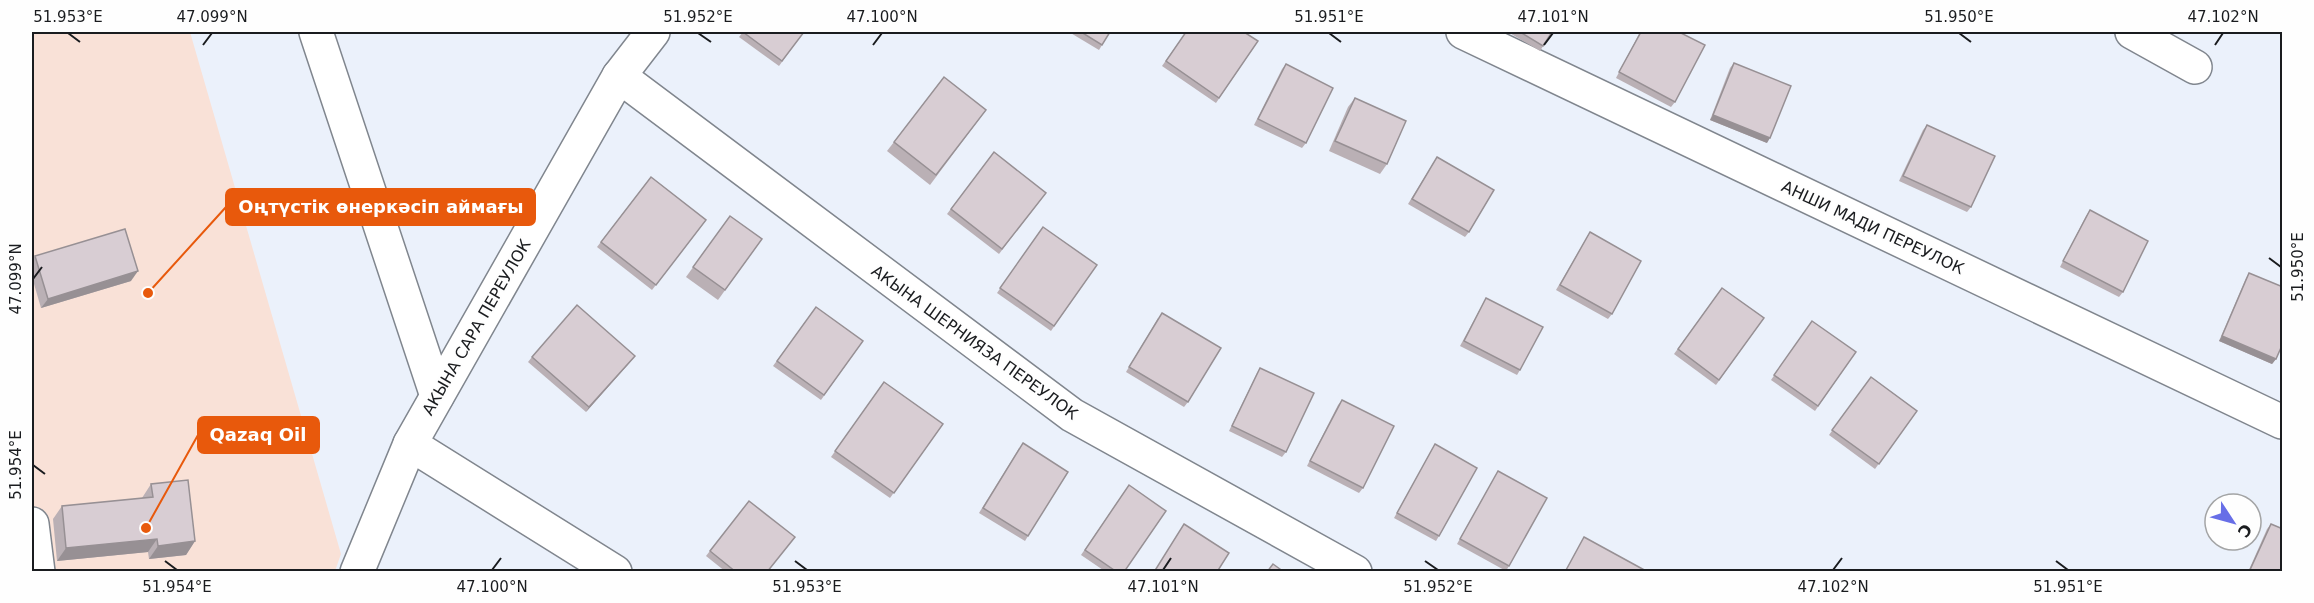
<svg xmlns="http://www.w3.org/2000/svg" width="2314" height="603" font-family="'DejaVu Sans',sans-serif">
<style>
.industrial{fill:#f9e1d7}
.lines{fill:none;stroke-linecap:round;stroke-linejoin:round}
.minor-casing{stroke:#80868e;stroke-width:36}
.minor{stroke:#fff;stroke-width:33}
.wall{fill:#bab0b5}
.shaded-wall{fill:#979094}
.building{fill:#d8cdd3;stroke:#979094;stroke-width:1.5}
.ticks{fill:none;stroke:#1a1c1f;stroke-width:2}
.labels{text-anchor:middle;stroke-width:4.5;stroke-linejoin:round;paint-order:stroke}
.street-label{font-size:16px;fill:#1a1c1f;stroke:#fefefe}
.leader{fill:none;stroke:#e8590c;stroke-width:2}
.callout-dot{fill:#e8590c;stroke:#fefefe;stroke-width:2}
.callout{fill:#e8590c;stroke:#e8590c;stroke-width:2}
.callout-label{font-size:18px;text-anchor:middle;font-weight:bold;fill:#fff}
.neatline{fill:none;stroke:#1a1c1f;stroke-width:2}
.ticks-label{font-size:15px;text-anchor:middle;fill:#1a1c1f}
</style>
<rect width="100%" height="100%" fill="#ebf1fb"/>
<path class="industrial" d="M32 32H190L341 554 335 571H32Z"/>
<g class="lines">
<g class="minor-casing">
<g id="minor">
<path d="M316 32 437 396"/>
<path d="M1463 32 2282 422"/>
<path d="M2132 32 2195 67"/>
<path d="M619 76 1072 415 1355 572"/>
<path d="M410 444 615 572"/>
<path d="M32 524 38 572"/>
<path d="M357 572 410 444 619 76 653 32"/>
</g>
</g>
<use href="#minor" class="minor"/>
</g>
<g class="wall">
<path d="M743 32H804L779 66 739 37Z"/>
<path d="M1069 32H1110L1099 50Z"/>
<path d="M1186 32 1258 41 1216 103 1162 66Z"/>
<path d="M1508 32H1552L1540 51Z"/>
<path d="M1640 32H1679L1675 102 1671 107 1616 78Z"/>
<path d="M1734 63 1767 143 1710 120 1730 68Z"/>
<path d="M1286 64 1306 143 1302 148 1254 125 1282 69Z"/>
<path d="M1355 98 1387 164 1380 174 1329 151 1348 107Z"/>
<path d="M986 110 930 185 887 151 894 142Z"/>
<path d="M1927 125 1971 207 1967 212 1899 181 1923 130Z"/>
<path d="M994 152 1046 193 999 254 947 214Z"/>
<path d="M1437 157 1469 232 1465 237 1408 204Z"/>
<path d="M651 177 706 220 652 290 597 247Z"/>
<path d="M2090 210 2123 292 2119 297 2060 267 2086 216Z"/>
<path d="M730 216 762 239 718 300 686 277Z"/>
<path d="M1043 227 1097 265 1051 331 997 293Z"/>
<path d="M1590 232 1612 314 1608 319 1556 290Z"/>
<path d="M35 256 131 281 41 308 32 277V261Z"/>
<path d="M2249 273 2276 359 2272 364 2219 341 2246 278Z"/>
<path d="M1722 288 1764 318 1716 385 1674 354Z"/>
<path d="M1486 298 1520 370 1517 375 1460 346Z"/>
<path d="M816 307 863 341 821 400 773 366Z"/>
<path d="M1158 318 1188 402 1184 407 1126 372Z"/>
<path d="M1812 321 1856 352 1815 411 1771 380Z"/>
<path d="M532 357 631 361 586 412 528 362Z"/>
<path d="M1260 368 1286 452 1282 457 1229 431 1257 373Z"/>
<path d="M1871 377 1917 411 1875 469 1829 435Z"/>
<path d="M884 382 943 424 890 498 831 457Z"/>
<path d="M1342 400 1363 488 1359 493 1307 466 1338 405Z"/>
<path d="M1435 444 1439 536 1436 541 1394 518Z"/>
<path d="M1019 448 1028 536 1025 541 979 513Z"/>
<path d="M1498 471 1509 566 1506 571 1457 544Z"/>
<path d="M151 484 195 541 186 555 149 559 148 552 57 561 53 519 62 506 142 498Z"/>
<path d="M1129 485 1124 572H1106L1081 555Z"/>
<path d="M749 501 768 572H726L706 556Z"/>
<path d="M2271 524 2283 572H2248L2267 529Z"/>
</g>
<g class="shaded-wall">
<path d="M1713 115 1770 138 1767 143 1710 120Z"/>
<path d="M138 271 131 281 41 308 48 299Z"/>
<path d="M2222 336 2276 359 2272 364 2219 341Z"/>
<path d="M635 356 631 361 586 412 589 407Z"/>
<path d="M157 539 148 552 57 561 66 548Z"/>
<path d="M195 541 186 555 149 559 158 546Z"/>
</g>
<g class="building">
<path d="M743 32H804L782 61Z"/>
<path d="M1081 32H1110L1102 45Z"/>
<path d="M1186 32H1244L1258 41 1219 98 1166 61Z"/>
<path d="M1520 32H1552L1543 46Z"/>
<path d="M1641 32H1679L1705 45 1675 102 1619 72Z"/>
<path d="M1734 63 1791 86 1770 138 1713 115Z"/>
<path d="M1286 64 1333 88 1306 143 1258 119Z"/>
<path d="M944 77 986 110 936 175 894 142Z"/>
<path d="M1355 98 1406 121 1387 164 1335 141Z"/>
<path d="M1927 125 1995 156 1971 207 1903 176Z"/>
<path d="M994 152 1046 193 1002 249 951 209Z"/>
<path d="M1437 157 1494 190 1469 232 1412 199Z"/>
<path d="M651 177 706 220 656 285 601 242Z"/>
<path d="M2090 210 2148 241 2123 292 2063 261Z"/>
<path d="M730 216 762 239 725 290 693 267Z"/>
<path d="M1043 227 1097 265 1054 326 1000 288Z"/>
<path d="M125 229 138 271 48 299 35 256Z"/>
<path d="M1590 232 1641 261 1612 314 1560 285Z"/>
<path d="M2249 273 2283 287V343L2276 359 2222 336Z"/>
<path d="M1722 288 1764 318 1719 380 1678 349Z"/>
<path d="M1486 298 1543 327 1520 370 1464 341Z"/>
<path d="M577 305 635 356 589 407 532 357Z"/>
<path d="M816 307 863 341 824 395 777 361Z"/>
<path d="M1162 313 1221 348 1188 402 1129 367Z"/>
<path d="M1812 321 1856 352 1818 406 1774 375Z"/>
<path d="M1260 368 1314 393 1286 452 1232 426Z"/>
<path d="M1871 377 1917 411 1879 464 1832 430Z"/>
<path d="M884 382 943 424 894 493 835 451Z"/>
<path d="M1342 400 1394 426 1363 488 1310 461Z"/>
<path d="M1023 443 1068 472 1028 536 983 508Z"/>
<path d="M1435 444 1477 468 1439 536 1397 513Z"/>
<path d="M1498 471 1547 498 1509 566 1460 539Z"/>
<path d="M188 480 195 541 158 546 157 539 66 548 62 506 153 497 151 484Z"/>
<path d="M1129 485 1166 511 1124 572H1117L1085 550Z"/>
<path d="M749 501 795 537 767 572H736L710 551Z"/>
<path d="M1184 524 1229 553 1217 572H1154Z"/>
<path d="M2271 524 2283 529V572H2249Z"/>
<path d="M1584 537 1648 572H1565Z"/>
<path d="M1273 564 1284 572H1267Z"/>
</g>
<path class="ticks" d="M68 33 80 42M698 33 711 42M1329 33 1341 42M1959 33 1971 42M203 45 212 33M873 45 882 33M1544 45 1553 33M2215 45 2223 33M2269 258 2281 267M33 279 42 267M33 465 45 474M165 561 177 570M795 561 807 570M1425 561 1438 570M2056 561 2068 570M492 570 501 558M1163 570 1171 558M1833 570 1842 558"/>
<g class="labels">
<g class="street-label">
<text transform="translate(1873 227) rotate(25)" y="6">АНШИ МАДИ ПЕРЕУЛОК</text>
<text transform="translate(476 327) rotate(-60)" y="6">АКЫНА САРА ПЕРЕУЛОК</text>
<text transform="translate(975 342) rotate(36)" y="6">АКЫНА ШЕРНИЯЗА ПЕРЕУЛОК</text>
</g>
</g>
<path class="leader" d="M148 293L226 207M146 528L198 435"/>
<g class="callout-dot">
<circle cx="148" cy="293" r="6"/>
<circle cx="146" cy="528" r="6"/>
</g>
<g class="callout">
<rect x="226" y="189" width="309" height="36" rx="6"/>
<rect x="198" y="417" width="121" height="36" rx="6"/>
</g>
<g class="callout-label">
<text x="381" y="213">Оңтүстік өнеркәсіп аймағы</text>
<text x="258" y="441">Qazaq Oil</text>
</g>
<rect width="2314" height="603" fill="none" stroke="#fefefe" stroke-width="66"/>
<g transform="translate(2233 522) rotate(126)"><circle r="28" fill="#fefefe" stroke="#a3a4a5" stroke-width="1.5"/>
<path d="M0-4.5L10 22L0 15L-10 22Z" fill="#676ee7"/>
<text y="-9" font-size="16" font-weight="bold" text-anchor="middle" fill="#1a1c1f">С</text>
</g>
<rect x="33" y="33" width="2248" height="537" class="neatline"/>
<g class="ticks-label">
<text x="68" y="22">51.953°E</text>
<text x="212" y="22">47.099°N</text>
<text x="698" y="22">51.952°E</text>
<text x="882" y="22">47.100°N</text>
<text x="1329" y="22">51.951°E</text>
<text x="1553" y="22">47.101°N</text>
<text x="1959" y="22">51.950°E</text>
<text x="2223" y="22">47.102°N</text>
<text transform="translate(2298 267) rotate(-90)" y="5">51.950°E</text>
<text transform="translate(16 279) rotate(-90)" y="5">47.099°N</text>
<text transform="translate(16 465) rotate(-90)" y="5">51.954°E</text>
<text x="177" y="592">51.954°E</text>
<text x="492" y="592">47.100°N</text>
<text x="807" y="592">51.953°E</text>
<text x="1163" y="592">47.101°N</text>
<text x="1438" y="592">51.952°E</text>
<text x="1833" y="592">47.102°N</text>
<text x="2068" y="592">51.951°E</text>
</g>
</svg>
